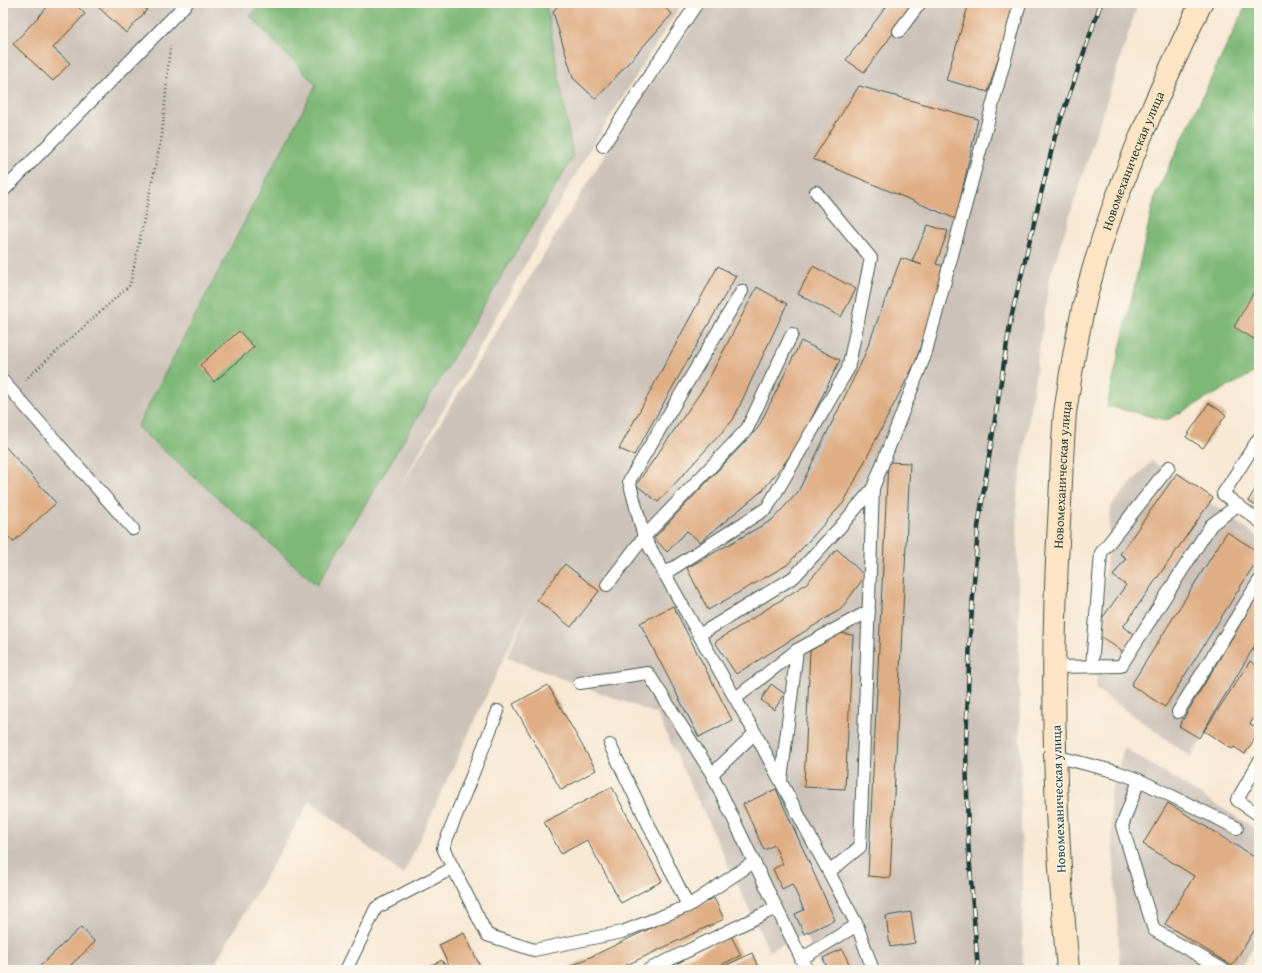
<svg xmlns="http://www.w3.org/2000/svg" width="1262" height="973" font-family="'Gentium Book Plus',serif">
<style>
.industrial{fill:#ccc2b9}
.forest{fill:#7eb877;stroke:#4e7a56}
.building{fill:#e0ae85}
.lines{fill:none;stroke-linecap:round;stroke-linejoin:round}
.lane-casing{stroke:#40574c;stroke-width:14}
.secondary-casing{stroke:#40574c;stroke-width:24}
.path{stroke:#40574c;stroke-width:2.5;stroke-dasharray:1 3;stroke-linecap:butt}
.lane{stroke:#fff;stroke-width:12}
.secondary{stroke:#fee5c5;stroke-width:22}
.rail-casing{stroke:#1f3d34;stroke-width:4.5}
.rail{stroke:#fbf7ec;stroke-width:3;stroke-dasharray:9;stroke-linecap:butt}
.labels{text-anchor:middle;stroke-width:3;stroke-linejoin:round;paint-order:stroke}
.street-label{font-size:13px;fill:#1f3d34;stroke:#fbf7ec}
</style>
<rect width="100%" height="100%" fill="#fbf7ec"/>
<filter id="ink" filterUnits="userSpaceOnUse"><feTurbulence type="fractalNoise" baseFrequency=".025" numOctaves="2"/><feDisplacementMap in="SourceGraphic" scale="8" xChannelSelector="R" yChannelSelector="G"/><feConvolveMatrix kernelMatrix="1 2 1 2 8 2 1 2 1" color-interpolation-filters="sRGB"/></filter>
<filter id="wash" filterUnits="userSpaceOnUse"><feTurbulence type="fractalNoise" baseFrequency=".012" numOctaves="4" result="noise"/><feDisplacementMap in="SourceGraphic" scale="16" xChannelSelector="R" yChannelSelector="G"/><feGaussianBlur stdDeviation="0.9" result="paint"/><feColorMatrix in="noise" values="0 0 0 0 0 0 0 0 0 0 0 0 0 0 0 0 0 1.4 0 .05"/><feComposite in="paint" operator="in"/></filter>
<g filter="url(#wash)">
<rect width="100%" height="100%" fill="#f8e8d4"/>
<g class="industrial">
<path d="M3 3H682L590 149 395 496 634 108 709 3H1138L1050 277 1017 497 1023 970H823L804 934 769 951 657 714 507 658 531 600 403 875 310 801 211 970H3Z"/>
<path d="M1152 461 1259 538V653L1191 757 1096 689 1111 506Z"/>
<path d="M1124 748 1259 831V938L1239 970H1120L1110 796Z"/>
</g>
<g class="forest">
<path d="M262 3H546L573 157 317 585 137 427 316 85 250 16Z"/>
<path d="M1247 3H1259V370L1167 420 1107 406 1155 196Z"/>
</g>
<g id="blocks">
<g class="building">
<path d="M51 3H74L85 14 53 48 70 63 53 81 13 44Z"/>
<path d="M94 3H139L147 10 126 33Z"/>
<path d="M560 3H660L672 14 596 99 573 78 553 12Z"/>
<path d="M889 3H916L864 72 846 60Z"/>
<path d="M969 3H1015L988 92 946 80Z"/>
<path d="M859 86 978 119 956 219 813 159Z"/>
<path d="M928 225 948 231 936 264 947 267 915 363 844 502 787 565 708 610 687 568 772 520 798 492 863 359 901 258 922 265 912 261Z"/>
<path d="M718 266 736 276 634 455 619 449Z"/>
<path d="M813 266 856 289 841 317 798 294Z"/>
<path d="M1259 283V342L1234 327Z"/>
<path d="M757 287 787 304 733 420 658 502 636 485 705 386Z"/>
<path d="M239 331 254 347 214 382 200 365Z"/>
<path d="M801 341 840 360 798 446 763 490 700 542 687 531 667 552 654 538 758 428Z"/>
<path d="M1209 403 1226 415 1203 448 1186 437Z"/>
<path d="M3 444 56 503 13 542 3 531Z"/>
<path d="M888 462 910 463 890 878 868 876Z"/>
<path d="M1177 473 1213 498 1123 627 1135 635 1123 652 1093 631 1126 585 1113 576 1126 558 1120 554Z"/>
<path d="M1259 483V508L1248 501Z"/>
<path d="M1227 532 1259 552V557L1165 707 1131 685Z"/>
<path d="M837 549 865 576 841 609 736 674 715 642 806 584Z"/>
<path d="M565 564 599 591 571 627 537 600Z"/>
<path d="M1259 593V639L1199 738 1179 726Z"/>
<path d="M673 606 732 720 699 737 640 623Z"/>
<path d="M839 633 853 635 845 789 804 787 810 651Z"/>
<path d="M1250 661 1259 667V709L1250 724 1259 730V732L1245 754 1234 747 1232 749 1204 731Z"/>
<path d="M771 684 785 694 774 710 761 700Z"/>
<path d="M548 685 596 770 561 790 513 704Z"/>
<path d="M612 787 662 881 621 903 587 840 561 854 544 822Z"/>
<path d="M776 789 835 920 804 934 795 914 804 910 792 884 782 889 773 869 783 864 774 845 764 850 743 804Z"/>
<path d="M1168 803 1259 860V923L1232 966 1165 924 1194 876 1143 844Z"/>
<path d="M714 898 724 919 616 970H563Z"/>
<path d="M911 912 915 943 890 947 886 916Z"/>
<path d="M81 927 95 942 71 965 66 970H36Z"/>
<path d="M464 933 482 970H451L439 945Z"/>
<path d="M731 936 741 955 711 970H664Z"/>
<path d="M842 949 852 970H828L823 958Z"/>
<path d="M752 953 758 967 752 970H716Z"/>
<path d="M442 960 448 970H422Z"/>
</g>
</g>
</g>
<g filter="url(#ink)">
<use href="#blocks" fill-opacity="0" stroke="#40574c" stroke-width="1"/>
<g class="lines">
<g class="lane-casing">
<g id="lane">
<path d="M899 31 920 3"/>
<path d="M603 146 697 3"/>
<path d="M3 191 187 3"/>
<path d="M742 291 629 481 644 537 699 635 755 733 857 925"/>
<path d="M3 381 133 529"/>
<path d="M1259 438 1223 494 1259 521"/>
<path d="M664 574 767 508 848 369 871 258 816 192"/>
<path d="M607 585 644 537 747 429 792 334"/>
<path d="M699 635 794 577 841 526 873 488 925 355 1020 3"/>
<path d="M1092 666 1101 553 1169 467"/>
<path d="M1055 667 1121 666 1211 525 1238 505"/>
<path d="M580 683 648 673 712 774 754 862 807 970"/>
<path d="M736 698 797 650 869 611"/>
<path d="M498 711 443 848 487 935 534 950 622 932 688 906 754 862"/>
<path d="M1178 712 1259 581"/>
<path d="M610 745 688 906"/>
<path d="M1055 756 1117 772 1139 780 1122 826 1154 930 1224 970"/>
<path d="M1259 762 1237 800 1259 815"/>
<path d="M712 774 755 733"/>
<path d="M781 780 797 650"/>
<path d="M1139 780 1237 828"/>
<path d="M829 872 860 847 873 488"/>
<path d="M801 959 857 925 873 970"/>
<path d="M346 970 376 908 453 868"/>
<path d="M648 970 776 908"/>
</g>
</g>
<g class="secondary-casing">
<g id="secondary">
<path id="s1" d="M1068 970C1054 821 1050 671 1059 522 1061 486 1062 449 1065 413 1067 399 1069 386 1071 373 1076 344 1081 314 1089 285 1115 188 1158 94 1201 3"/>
</g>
</g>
<path class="path" d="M25 380 130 285 162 135 170 46"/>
<use href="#lane" class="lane"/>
<use href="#secondary" class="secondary"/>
<g class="rail-casing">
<path id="rail" d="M978 970 968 841 966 744 970 637 978 527 1011 318 1055 136 1101 3"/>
</g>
<use href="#rail" class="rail"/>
</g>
</g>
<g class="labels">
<g class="street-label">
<text dy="5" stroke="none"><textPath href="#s1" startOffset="820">Новомеханическая улица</textPath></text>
<text dy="5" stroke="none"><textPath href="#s1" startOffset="496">Новомеханическая улица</textPath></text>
<text transform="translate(1058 799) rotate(-92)" y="5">Новомеханическая улица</text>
</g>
</g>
<rect width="1262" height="973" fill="none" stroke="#fbf7ec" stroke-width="16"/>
</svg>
